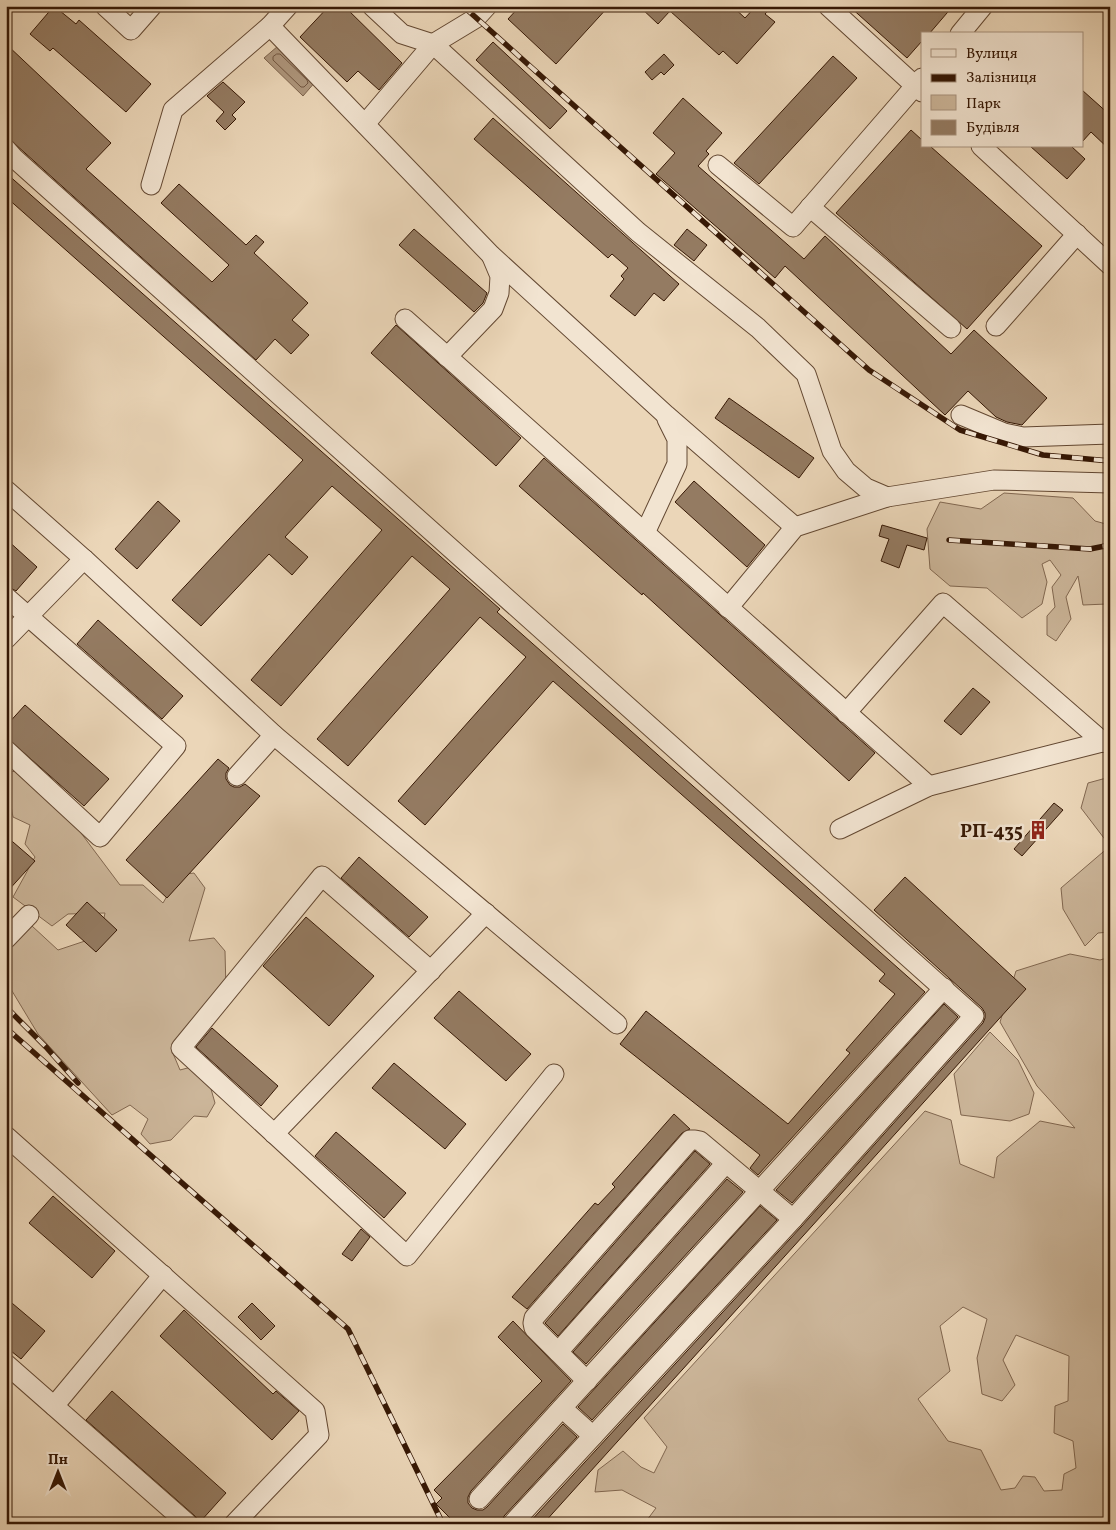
<svg xmlns="http://www.w3.org/2000/svg" width="1116" height="1530" font-family="Vollkorn,serif">
<style>
.green{fill:#ccb69a;stroke:#816750;fill-rule:evenodd}
.water{fill:#ad957b;stroke:#7d634c}
.lines{fill:none;stroke-linecap:round;stroke-linejoin:round}
.shore{stroke:#725640;stroke-width:1}
.building{fill:#947b62;stroke:#361805}
.minor-casing{stroke:#634832;stroke-width:21}
.minor{stroke:#f2e4d1;stroke-width:19}
.rail-casing{stroke:#361805;stroke-width:5.5}
.rail{stroke:#f2e4d1;stroke-width:4;stroke-dasharray:11;stroke-linecap:butt}
.labels{text-anchor:middle;stroke-width:5;stroke-linejoin:round;paint-order:stroke}
.poi-label{font-size:19px;font-weight:bold;fill:#361805;stroke:#f2e4d1;text-anchor:end}
</style>
<rect width="100%" height="100%" fill="#ebd6b8"/>
<filter id="stains"><feTurbulence type="fractalNoise" baseFrequency=".004" numOctaves="4"/><feColorMatrix values="0 0 0 0 .2 0 0 0 0 .09 0 0 0 0 .02 0 0 0 .5 -.17"/></filter>
<radialGradient id="worn" r=".72"><stop offset=".6" stop-color="#630" stop-opacity="0"/><stop offset="1" stop-color="#630" stop-opacity=".3"/></radialGradient>
<g class="green">
<path d="M1004 493 1073 498 1095 521 1106 524 1110 534V602L1107 604 1083 605 1078 576 1066 597 1071 619 1056 641 1047 635V616L1055 607 1052 587 1061 575 1050 560 1042 564 1047 582 1042 604 1022 618 987 588 950 586 930 569 927 529 940 502 981 509Z"/>
<path d="M6 771 21 772 66 813 120 885H143L163 903 179 875 194 873 205 888 189 941 214 938 225 951 226 991 172 1051 180 1070 195 1066 207 1075 215 1103 207 1117 194 1116 171 1140 150 1144 141 1134 148 1119 130 1105 112 1115 38 1034 6 981V940L32 926 58 950 88 940 98 945 105 913 68 914 52 926 13 897 35 857 25 844 30 825 13 817 9 795 6 796Z"/>
<path d="M1110 777V846L1081 808 1088 783Z"/>
<path d="M1110 846V932L1098 933 1085 946 1063 909 1061 888Z"/>
<path d="M1070 954 1100 960 1110 957V1524H644L656 1508 622 1490 595 1492 598 1470 623 1451 641 1467 654 1473 667 1447 644 1418 925 1111 951 1120 960 1164 994 1178 997 1157 1040 1121 1075 1128 1037 1086 1000 1022 1016 971ZM963 1307 987 1319 977 1358 982 1394 1002 1401 1015 1385 1003 1360 1016 1335 1069 1356 1068 1401 1055 1406 1054 1433 1073 1441 1076 1468 1064 1474 1062 1490 1044 1491 1035 1477 1023 1476 1015 1488 1001 1490 981 1450 948 1441 918 1399 950 1371 940 1326Z"/>
<path d="M990 1032 1018 1060 1034 1093 1029 1114 1010 1121 961 1115 954 1074Z"/>
</g>
<path class="water" d="M278 46 316 81 303 96 264 58Z"/>
<g class="lines">
<path class="shore" d="M277 54H280L307 80 308 83 304 87H301L273 60V57Z"/>
</g>
<g class="building">
<path d="M54 6 76 24 79 20 151 84 126 112 53 48 50 51 30 34Z"/>
<path d="M329 6H344L402 63 379 90 358 71 347 82 300 37Z"/>
<path d="M520 6H609L556 64 508 19Z"/>
<path d="M639 6H732L745 18 756 6H772L765 14 775 22 737 64 723 51 719 55 670 11 658 24Z"/>
<path d="M849 6H953L929 34H922V41L907 58Z"/>
<path d="M493 42 567 111 550 129 476 60Z"/>
<path d="M6 44 111 143 86 169 212 282 229 265 161 203 179 184 246 245 256 235 264 242 254 253 308 303 292 320 309 335 291 354 275 339 256 360 6 136Z"/>
<path d="M664 54 674 65 664 75 661 72 652 80 645 72Z"/>
<path d="M833 56 857 78 759 184 734 163Z"/>
<path d="M223 82 245 102 232 115 236 119 225 130 216 121 224 112 207 96Z"/>
<path d="M1082 90 1110 115V150L1091 132 1082 142Z"/>
<path d="M683 98 722 133 706 151 709 154 698 166 804 259 825 236 951 354 974 330 1047 398 1022 425 1007 422 996 417 968 391 945 415 785 266 775 278 656 174 675 153 653 133Z"/>
<path d="M493 118 679 284 664 301 654 293 635 316 610 296 624 279 621 276 628 268 612 254 608 258 474 139Z"/>
<path d="M911 130 922 140V146H930L1042 246 967 329 836 213Z"/>
<path d="M1030 146H1071L1085 159 1067 179Z"/>
<path d="M6 173 500 609 497 612 925 992 758 1175 750 1168 760 1155 620 1044 646 1011 788 1124 850 1053 846 1050 895 994 879 981 885 974 553 681 425 825 398 801 526 657 480 617 348 766 317 739 450 589 412 556 281 706 251 680 382 530 332 486 285 537 308 557 292 575 269 554 201 626 172 600 303 460 6 197Z"/>
<path d="M414 229 487 293 483 303 474 312 399 245Z"/>
<path d="M687 229 707 245 694 261 674 245Z"/>
<path d="M396 325 521 438 496 466 371 353Z"/>
<path d="M729 398 814 458 799 478 715 418Z"/>
<path d="M544 458 875 753 849 781 643 593 642 595 519 486Z"/>
<path d="M694 481 765 545 747 567 675 502Z"/>
<path d="M158 501 180 521 137 569 115 549Z"/>
<path d="M882 525 927 538 924 550 907 545 899 568 881 561 889 539 879 536Z"/>
<path d="M6 539 37 567 16 591 6 585Z"/>
<path d="M98 620 183 696 162 719 77 644Z"/>
<path d="M973 688 990 702 961 735 944 721Z"/>
<path d="M25 705 109 779 84 806 6 737V726Z"/>
<path d="M218 759 229 768 226 773V779L230 785 234 787H240L245 784 260 796 167 898 126 860Z"/>
<path d="M1054 803 1063 810 1022 856 1014 849Z"/>
<path d="M6 836 35 861 6 893Z"/>
<path d="M359 857 428 917 409 937 341 878Z"/>
<path d="M905 877 1026 989 543 1524H528L801 1227 983 1023 985 1018V1013L982 1008 874 910Z"/>
<path d="M87 902 117 930 96 952 66 925Z"/>
<path d="M306 917 374 976 329 1026 263 966Z"/>
<path d="M459 991 531 1054 506 1081 434 1018Z"/>
<path d="M944 1004 958 1017 792 1203 776 1190Z"/>
<path d="M212 1028 278 1086 261 1106 196 1047Z"/>
<path d="M394 1063 466 1124 445 1149 372 1088Z"/>
<path d="M674 1114 690 1129 682 1133 527 1309 512 1297 595 1203 598 1205 615 1187 612 1184Z"/>
<path d="M336 1132 406 1193 384 1218 315 1156Z"/>
<path d="M695 1151 710 1164 558 1336 545 1323Z"/>
<path d="M727 1179 743 1192 586 1364 573 1352Z"/>
<path d="M53 1196 115 1251 92 1278 29 1223Z"/>
<path d="M760 1206 777 1220 592 1420 578 1407Z"/>
<path d="M361 1229 370 1237 352 1261 342 1254Z"/>
<path d="M6 1298 45 1331 21 1359 6 1347Z"/>
<path d="M252 1303 275 1326 261 1340 238 1317Z"/>
<path d="M184 1310 273 1394 276 1391 299 1411 272 1440 160 1336Z"/>
<path d="M513 1321 571 1381 471 1491 468 1497V1503L472 1508 477 1510H483L487 1507 563 1424 577 1437 504 1516 501 1524H456L436 1504 442 1498 434 1490 542 1381 498 1337Z"/>
<path d="M112 1391 226 1493 200 1522 195 1516 86 1420Z"/>
</g>
<g class="lines">
<g class="minor-casing">
<g id="minor">
<path d="M105 6 131 30 152 6"/>
<path d="M372 6 402 34 433 44 638 232 758 328 806 374 832 451 846 471 866 488 887 497"/>
<path d="M828 6 922 92"/>
<path d="M270 26 491 255 666 415 795 527"/>
<path d="M960 34 983 6"/>
<path d="M365 124 433 44 476 18 487 6"/>
<path d="M981 146 1110 265"/>
<path d="M6 149 14 158 974 1016 793 1219 512 1524"/>
<path d="M718 165 793 227 922 78"/>
<path d="M151 185 173 110 270 26 288 6"/>
<path d="M810 207 951 328"/>
<path d="M405 319 929 786"/>
<path d="M996 326 1077 234"/>
<path d="M447 357 493 309 499 293 500 276 492 257"/>
<path d="M961 415 1004 433 1023 437 1110 434"/>
<path d="M6 490 84 559 274 735 617 1024"/>
<path d="M645 533 677 464V439L667 419"/>
<path d="M6 597 176 746 100 837 6 750"/>
<path d="M728 608 795 527 887 497 994 480 1110 483"/>
<path d="M6 639 84 559"/>
<path d="M846 713 943 603 1103 742 1110 744"/>
<path d="M237 776 274 735"/>
<path d="M840 829 929 786 1110 740"/>
<path d="M6 939 29 915"/>
<path d="M431 971 322 876 181 1048 407 1256 554 1074"/>
<path d="M274 1134 486 913"/>
<path d="M6 1136 315 1411 319 1435 234 1524"/>
<path d="M558 1352 726 1163"/>
<path d="M6 1364 188 1524"/>
<path d="M587 1381 534 1328 533 1323 534 1318 690 1140H695L700 1141 793 1219"/>
<path d="M54 1406 163 1275"/>
<path d="M562 1408 593 1436"/>
<path d="M479 1499 944 988"/>
</g>
</g>
<use href="#minor" class="minor"/>
<g class="rail-casing">
<g id="rail">
<path d="M463 6 869 370 960 430 1043 455 1110 461"/>
<path d="M949 540 1090 549 1110 545"/>
<path d="M6 1007 46 1047 78 1083"/>
<path d="M6 1028 348 1329 443 1524"/>
</g>
</g>
<use href="#rail" class="rail"/>
</g>
<defs>
<g id="building-bare" transform="scale(1.5)"><path d="M-4-6H4V6H1V3H-1V6H-4ZM-2.5-4.3h1.7v1.8h-1.7ZM.8-4.3h1.7v1.8H.8ZM-2.5-1h1.7V.8h-1.7ZM.8-1h1.7V.8H.8Z" fill="#8f2418" stroke="#f2e4d1" stroke-width="2.5" paint-order="stroke"/></g>
</defs>
<g fill-rule="evenodd">
<use href="#building-bare" x="1038" y="830"/>
</g>
<g class="labels">
<g class="poi-label">
<text x="1023" y="837">РП-435</text>
</g>
</g>
<rect width="1116" height="1530" fill="none" stroke="#ebd6b8" stroke-width="25"/>
<rect x="8" y="8" width="1101" height="1515" fill="none" stroke="#361805" stroke-width="2.5"/>
<rect x="12" y="12" width="1091" height="1505" fill="none" stroke="#361805"/>
<rect x="921" y="32" width="162" height="115" fill="#f2e4d1" stroke="#a7927f"/>
<rect x="931" y="49" width="25" height="8" fill="#f2e4d1" stroke="#a7927f"/>
<text x="966" y="58" font-size="15" fill="#361805">Вулиця</text>
<rect x="931" y="74" width="25" height="8" fill="#361805" stroke="#a7927f"/>
<text x="966" y="82" font-size="15" fill="#361805">Залізниця</text>
<rect x="931" y="95" width="25" height="15" fill="#ccb69a" stroke="#a7927f"/>
<text x="966" y="108" font-size="15" fill="#361805">Парк</text>
<rect x="931" y="120" width="25" height="15" fill="#947b62" stroke="#a7927f"/>
<text x="966" y="132" font-size="15" fill="#361805">Будівля</text>
<g transform="translate(58 1472)" stroke="#f2e4d1" stroke-width="4" paint-order="stroke">
<path d="M0-4L9 19L0 12L-9 19Z" fill="#361805"/>
<text y="-8" font-size="14" font-weight="bold" text-anchor="middle" fill="#361805">Пн</text>
</g>
<rect width="100%" height="100%" filter="url(#stains)"/>
<rect width="100%" height="100%" fill="url(#worn)"/>
</svg>
